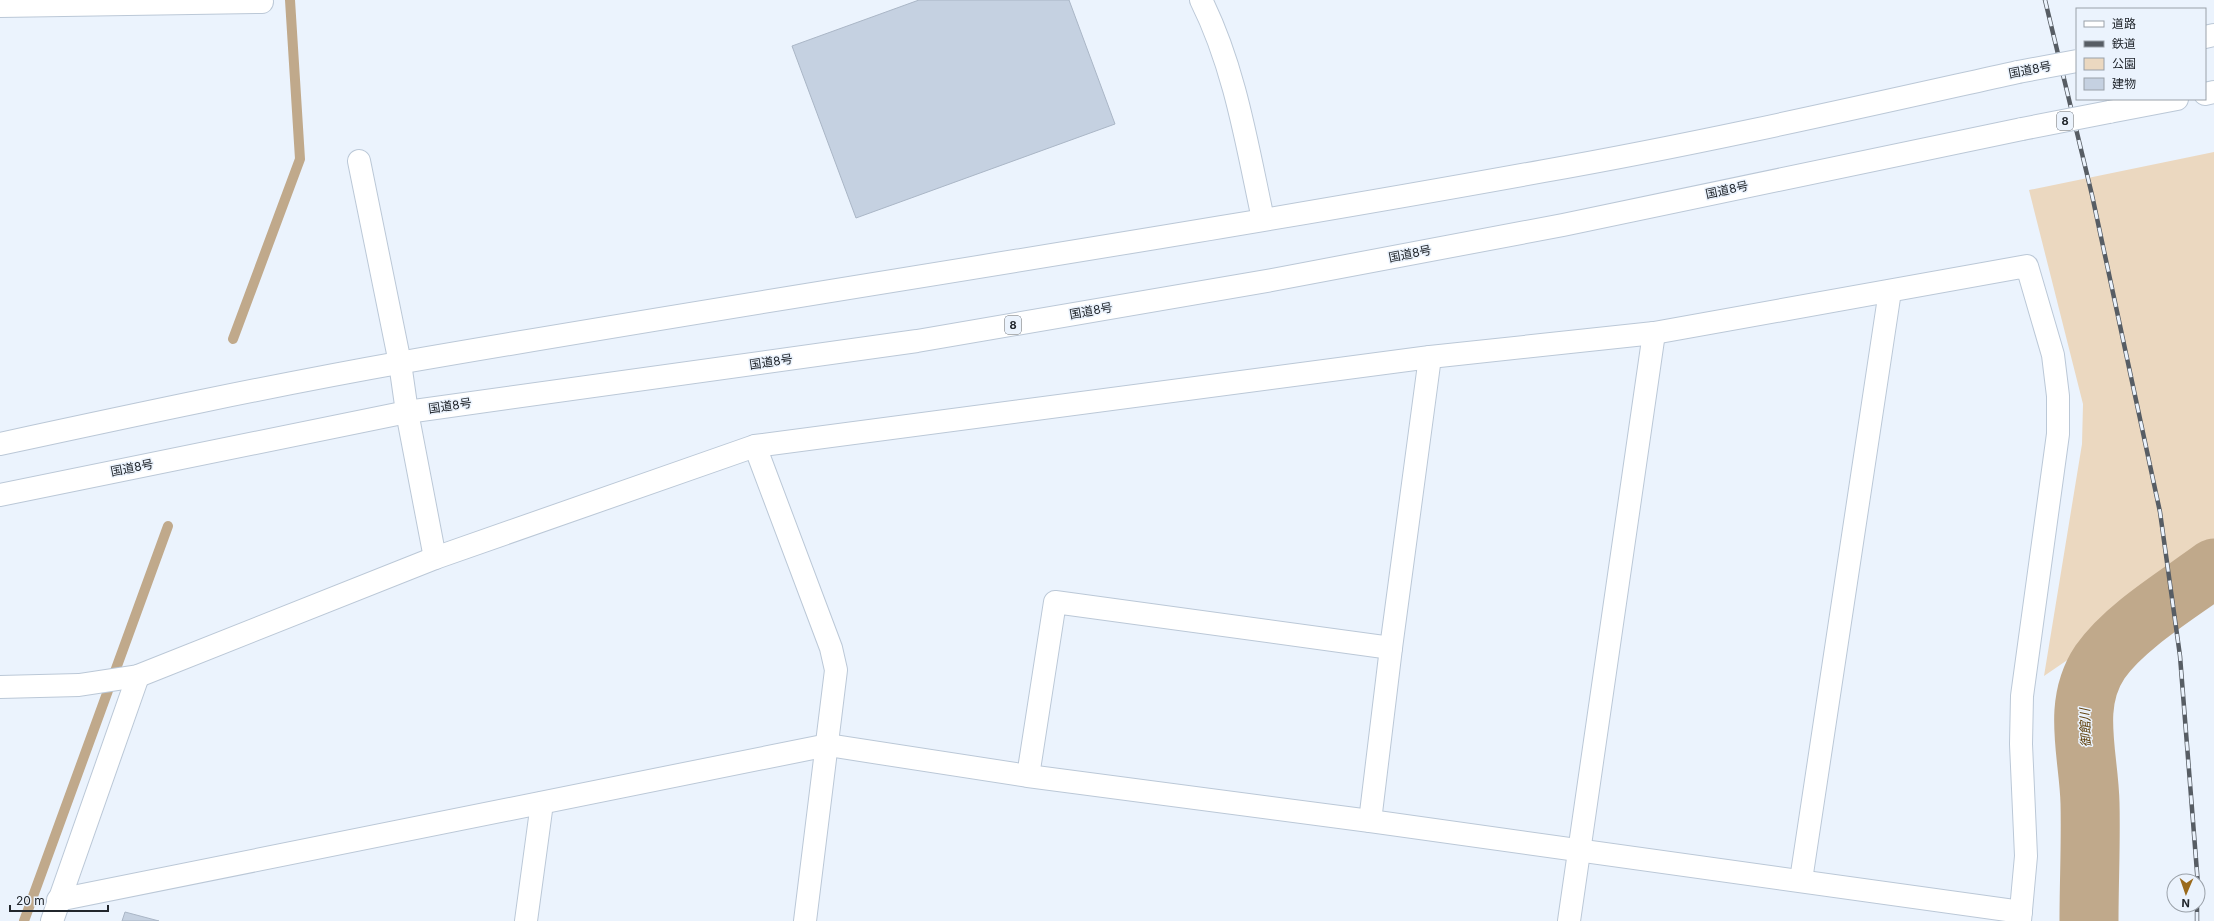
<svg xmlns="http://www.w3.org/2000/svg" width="2214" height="921" font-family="Inter,'Noto Sans JP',sans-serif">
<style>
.green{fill:#ebd8c0}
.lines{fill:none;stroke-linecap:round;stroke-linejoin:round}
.stream{stroke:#c0a98b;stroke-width:10}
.river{stroke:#c0a98b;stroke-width:59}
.building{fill:#c5d1e1;stroke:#aab6c6}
.street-casing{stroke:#bbc8d7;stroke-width:24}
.highway-casing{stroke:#bbc8d7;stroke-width:24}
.street{stroke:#fff;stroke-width:22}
.highway{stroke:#fff;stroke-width:22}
.rail-casing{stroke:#575d64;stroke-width:4.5}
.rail{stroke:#ebf3fd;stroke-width:3;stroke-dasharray:9;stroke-linecap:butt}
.highway-bridge-casing{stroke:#bbc8d7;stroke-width:24;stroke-linecap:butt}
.highway-bridge{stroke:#fff;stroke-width:22}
.labels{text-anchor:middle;stroke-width:3;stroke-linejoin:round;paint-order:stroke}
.shield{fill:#ebf3fd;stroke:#5e646b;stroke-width:1}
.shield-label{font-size:11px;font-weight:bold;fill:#21262c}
.street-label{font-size:12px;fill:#21262c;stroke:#ebf3fd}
.water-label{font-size:13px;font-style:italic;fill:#60400b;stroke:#ebf3fd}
</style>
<rect width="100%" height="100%" fill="#ebf3fd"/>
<path class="green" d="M2214 152V546L2101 637 2044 676 2082 444 2083 404 2029 190Z"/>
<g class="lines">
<g class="stream">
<path d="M233 339 300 159 290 0"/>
<path d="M24 921 168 526"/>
</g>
<path class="river" d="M2089 921C2089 882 2091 842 2090 803 2089 755 2071 705 2100 662 2125 626 2179 594 2214 568"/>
</g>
<g class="building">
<path d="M919 0H1069L1115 124 856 218 792 46Z"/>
<path d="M125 912 159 921H122Z"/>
</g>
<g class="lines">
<g class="street-casing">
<g id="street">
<path d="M1201 0C1235 68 1247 145 1263 219"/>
<path d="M0 6 262 2"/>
<path d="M359 161 400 363 407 412 435 558"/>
<path d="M755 446 831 648 836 670 805 921"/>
<path d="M0 687 79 685 138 676 435 558 755 446 1430 357 1654 333 2027 266 2053 355 2058 396V434L2022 696 2021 744 2026 856 2020 921"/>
<path d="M1028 776 1055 602 1391 648"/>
<path d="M1370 821 1391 648 1430 357"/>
<path d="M1801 880 1890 291"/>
<path d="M58 900 828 745 1028 776 1370 821 2021 912"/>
<path d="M52 921 138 676"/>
<path d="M526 921 542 803"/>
<path d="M1569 921 1654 333"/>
</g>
</g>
<g class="highway-casing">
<g id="highway">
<path d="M2205 37 2214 35"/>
<path d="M2205 94 2214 92"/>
<path d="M2109 112 2177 99"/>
<path d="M0 444C134 415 269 386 404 362 784 296 1165 240 1544 171 1703 143 1860 107 2018 72"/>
<path d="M0 495 407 412 917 341 1272 280 1563 225 2022 129"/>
</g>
</g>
<use href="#street" class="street"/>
<use href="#highway" class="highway"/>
<g class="rail-casing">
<g id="rail">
<path d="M2045 0 2092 195 2160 512 2180 656 2198 885"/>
<path d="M2197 921V905"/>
</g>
</g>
<use href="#rail" class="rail"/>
<g class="highway-bridge-casing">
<g id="highway-bridge">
<path d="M2018 72 2077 61"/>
<path d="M2022 129 2109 112"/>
</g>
</g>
<use href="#highway-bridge" class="highway-bridge"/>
</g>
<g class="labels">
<g class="shield">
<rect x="2057" y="112" width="16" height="18" rx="3"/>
<rect x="1005" y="316" width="16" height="18" rx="3"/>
</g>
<g class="shield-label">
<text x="2065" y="125">8</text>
<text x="1013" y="329">8</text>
</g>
<g class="street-label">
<text transform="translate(2030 70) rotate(-11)" y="4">国道8号</text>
<text transform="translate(1727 190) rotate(-12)" y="4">国道8号</text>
<text transform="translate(1410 254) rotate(-11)" y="4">国道8号</text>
<text transform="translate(1091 311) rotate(-10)" y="4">国道8号</text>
<text transform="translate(771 362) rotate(-8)" y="4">国道8号</text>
<text transform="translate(450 406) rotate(-8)" y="4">国道8号</text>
<text transform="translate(132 468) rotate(-11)" y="4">国道8号</text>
</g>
<g class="water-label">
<text transform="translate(2085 728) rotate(-92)" y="5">御館川</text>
</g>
</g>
<rect x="2076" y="8" width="130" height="92" fill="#ebf3fd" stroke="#9aa1a9"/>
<rect x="2084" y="21" width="20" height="6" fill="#ffffff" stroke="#9aa1a9"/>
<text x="2112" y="28" font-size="12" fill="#21262c">道路</text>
<rect x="2084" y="41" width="20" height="6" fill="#575d64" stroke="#9aa1a9"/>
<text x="2112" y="48" font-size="12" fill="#21262c">鉄道</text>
<rect x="2084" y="58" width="20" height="12" fill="#ebd8c0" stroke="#9aa1a9"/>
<text x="2112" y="68" font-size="12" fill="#21262c">公園</text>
<rect x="2084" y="78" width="20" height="12" fill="#c5d1e1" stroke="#9aa1a9"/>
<text x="2112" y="88" font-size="12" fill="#21262c">建物</text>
<g transform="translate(2186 893) rotate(182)"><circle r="19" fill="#ebf3fd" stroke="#9aa1a9"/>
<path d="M0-3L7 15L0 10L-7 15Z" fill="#9a6a1c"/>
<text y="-6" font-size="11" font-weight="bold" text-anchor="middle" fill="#21262c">N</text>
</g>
<path d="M10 905v6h98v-6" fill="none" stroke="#21262c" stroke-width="2"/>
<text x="16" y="905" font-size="12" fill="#21262c" stroke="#ebf3fd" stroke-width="3" paint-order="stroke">20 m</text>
</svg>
